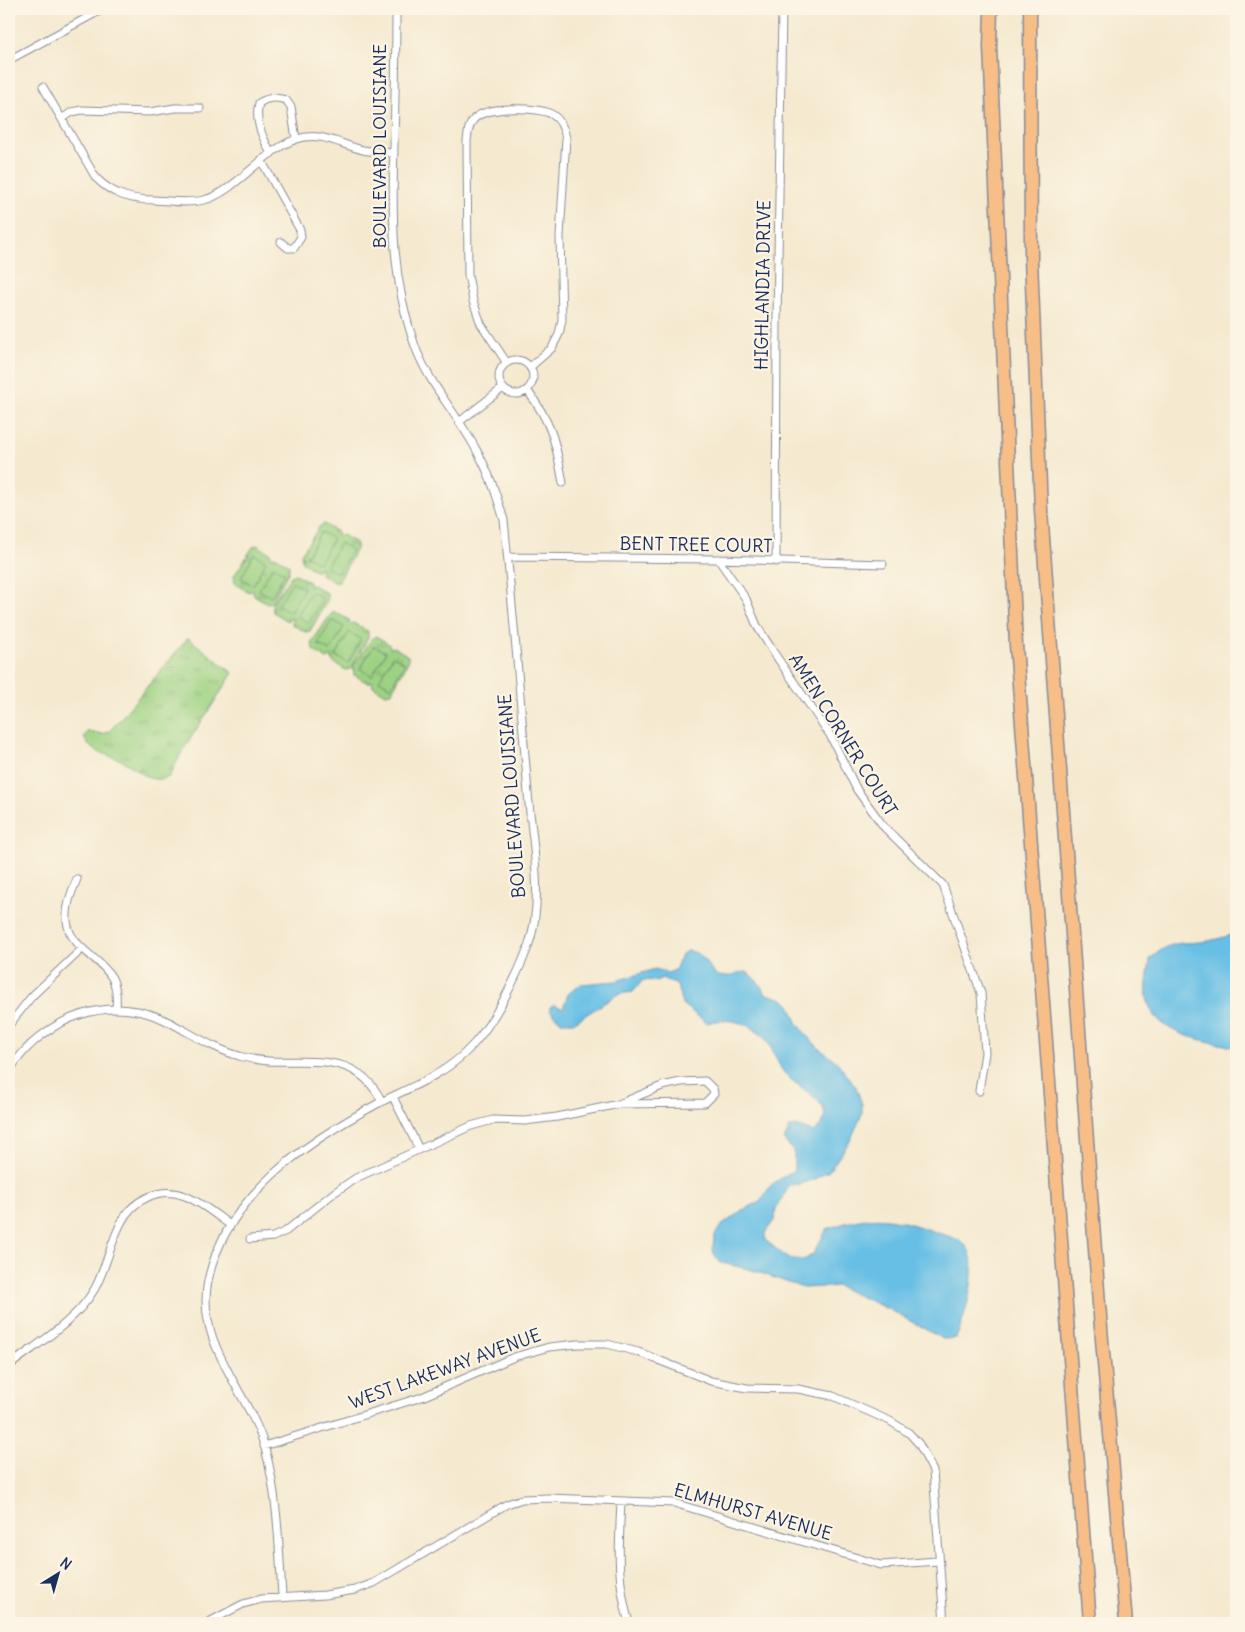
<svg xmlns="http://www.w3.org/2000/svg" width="1245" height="1632" font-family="Delius,sans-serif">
<defs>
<pattern id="grass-tufts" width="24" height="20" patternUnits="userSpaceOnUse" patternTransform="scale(1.25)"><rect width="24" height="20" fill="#9dd282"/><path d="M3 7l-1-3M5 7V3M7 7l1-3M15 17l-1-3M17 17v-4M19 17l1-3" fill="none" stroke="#7fab6e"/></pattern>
</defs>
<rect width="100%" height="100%" fill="#fcf5e5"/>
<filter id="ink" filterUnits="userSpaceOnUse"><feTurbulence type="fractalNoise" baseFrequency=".02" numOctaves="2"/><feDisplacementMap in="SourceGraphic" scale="10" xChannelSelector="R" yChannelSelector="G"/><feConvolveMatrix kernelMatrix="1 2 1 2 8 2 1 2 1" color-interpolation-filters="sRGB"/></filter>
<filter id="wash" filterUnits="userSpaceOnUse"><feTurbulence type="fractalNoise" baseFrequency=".0096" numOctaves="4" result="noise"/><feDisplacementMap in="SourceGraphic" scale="20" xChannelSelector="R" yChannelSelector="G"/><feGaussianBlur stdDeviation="1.12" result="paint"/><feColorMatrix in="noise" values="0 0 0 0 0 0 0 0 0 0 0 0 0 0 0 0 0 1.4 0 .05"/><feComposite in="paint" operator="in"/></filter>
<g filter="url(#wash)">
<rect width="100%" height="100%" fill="#f5ead0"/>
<path fill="url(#grass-tufts)" stroke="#5c8070" d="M324,524L337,532L338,536L342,535L356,543V549L339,581L334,582L321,574L320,568L316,571L302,562L301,554L320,526Z
M257,545L270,553L271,557L275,556L289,565V571L272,602L267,603L254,595L253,590L249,592L235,584L234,576L253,547Z
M295,574L309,582L310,586L313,585L327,593L328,599L310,631L305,632L292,624L291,618L287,621L273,612L272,604L291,576Z
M335,612L349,620L350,624L353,623L368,631V637L351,669L346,670L333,662L331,657L327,659L313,650L312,642L331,614Z
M376,636L389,644L390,648L394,647L408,656V662L391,693L386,694L373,686L372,681L368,683L354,675L353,667L372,638Z
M188,638L233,673L183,750L169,777C163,779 157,780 150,778C141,774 133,766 123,761C110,755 90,753 84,737L88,731L103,734L110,731Z"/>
<path fill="#9dd282" stroke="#5c8070" d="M321,532L333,539L319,563L307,556Z
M340,543L352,550L338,573L326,567Z
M254,554L266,561L253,585L241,578Z
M273,566L285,573L271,597L259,590Z
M292,582L304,588L290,612L278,605Z
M311,592L323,599L309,623L297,616Z
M332,620L344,627L330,651L318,644Z
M349,632L361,639L348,663L336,656Z
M374,646L386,652L372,676L360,669Z
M393,656L405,663L391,687L379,680Z"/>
<path fill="#68bfe5" stroke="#4277a2" d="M1236,934V1048C1206,1039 1159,1038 1148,1002C1144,989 1149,972 1150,959C1173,938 1182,945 1209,941C1218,939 1227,936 1236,934Z
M687,951C703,950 707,968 718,976C729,978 737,972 747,972L759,983L765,993L785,1000L790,1005L797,1022L807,1036L820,1049L837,1062L856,1087L862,1104V1114L850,1141L829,1171L813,1180L789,1187L776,1208L775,1219L765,1233V1240L788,1258L804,1260L813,1254L827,1229C874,1212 893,1217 938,1233C948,1236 959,1238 966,1246C981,1264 965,1318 956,1338L943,1339L890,1310L837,1286L803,1288L752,1270L722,1263L716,1258L713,1251L714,1237L720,1227L742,1210L760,1202L771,1185L794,1170V1151L784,1141L790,1127L796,1126L813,1132C846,1109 800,1089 787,1076C779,1068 775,1055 770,1046C757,1024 730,1016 707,1023L682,1004L677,985L662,978L656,981L643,980L633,992L618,994L575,1022H561L550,1011V1007L554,1005L563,1008L568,994L581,984L616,981L655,969L668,973L675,970L682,954Z"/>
</g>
<g filter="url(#ink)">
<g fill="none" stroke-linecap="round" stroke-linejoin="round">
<defs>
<path id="minor" d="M9,60L103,9
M43,87L96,178C113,195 131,200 155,200C171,201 188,204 204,200C236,192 264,149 297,139C321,131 341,145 363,150C373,152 384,152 394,153
M63,118L72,112L82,110L150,112L175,108H200
M271,154C263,137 254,122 259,103C268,97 276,97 286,100L291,107L296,139
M261,160L300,230L301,237L294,248H288L281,242
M499 377a17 17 0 1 1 34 0a17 17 0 1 1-34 0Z
M507,363L481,324L473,301L468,275L467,141C468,134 468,125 474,119C485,106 539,106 553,115C561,120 564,128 566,138L560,236L562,320L559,334L552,348L530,367
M527,390C552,423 556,443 563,483
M459,422L503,388
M508,557L718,559L883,564
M718,559L746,599L757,626L774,653L830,735L857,790L884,827L943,885L981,993L985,1053L979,1091
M776,562L777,322L782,9
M77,879C74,886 71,893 69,901C57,947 97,951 112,978C117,988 117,998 116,1009
M9,1025L32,996L82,949
M9,1071C43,1017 112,991 171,1023C195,1036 216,1050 243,1057C294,1071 353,1041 382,1102
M393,1097L419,1149
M250,1239L273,1237L286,1231L335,1192L356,1178L471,1126L493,1120L525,1121L557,1117L619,1104L662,1086L681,1082L705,1081L713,1089L714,1094L705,1103L619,1104
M9,1366C38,1343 74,1323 94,1290C106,1269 110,1244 121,1223C132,1200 160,1186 185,1196C201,1202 216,1215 230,1225
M264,1446L422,1397L514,1357L549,1347L578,1344H607L638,1352L711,1381L747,1388L798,1389L833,1396L890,1421L909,1433L919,1444L933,1471L944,1623
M621,1501C619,1548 616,1577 629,1623
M282,1596C279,1547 278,1497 265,1448C249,1392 195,1344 208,1281C225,1196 308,1141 379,1103C411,1087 444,1075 469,1049C493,1025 516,979 528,947C545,900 532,841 528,793C521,702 513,611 504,520C497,497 490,474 478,453C459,416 429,385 415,346C391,278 392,215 394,145C395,99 396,54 396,9
M207,1623L243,1604L261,1599L325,1595L355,1590L374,1583L507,1504L522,1499L549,1498L674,1503L881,1565L938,1561"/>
<path id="motorway" d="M991,9L990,47L1016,645L1090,1623
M1030,9L1031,259L1041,510L1099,1304L1126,1623"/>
</defs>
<use href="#minor" stroke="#888c97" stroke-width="9"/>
<use href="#motorway" stroke="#888c97" stroke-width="15"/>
<use href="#minor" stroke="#fff" stroke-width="7"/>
<use href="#motorway" stroke="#f7be88" stroke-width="12"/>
</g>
</g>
<g text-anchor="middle" stroke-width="4.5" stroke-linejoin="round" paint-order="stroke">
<g font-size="18" fill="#1b2f5e" stroke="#fcf5e5">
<text transform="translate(380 146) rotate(-90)" y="6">BOULEVARD LOUISIANE</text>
<text transform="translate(763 285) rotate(-89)" y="6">HIGHLANDIA DRIVE</text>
<text transform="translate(696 545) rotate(1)" y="6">BENT TREE COURT</text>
<text transform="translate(843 735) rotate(58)" y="6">AMEN CORNER COURT</text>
<text transform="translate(512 796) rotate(-94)" y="6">BOULEVARD LOUISIANE</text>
<text transform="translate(445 1369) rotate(-20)" y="6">WEST LAKEWAY AVENUE</text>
<text transform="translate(753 1512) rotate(16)" y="6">ELMHURST AVENUE</text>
</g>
</g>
<rect width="1245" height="1632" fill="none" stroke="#fcf5e5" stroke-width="30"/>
<g transform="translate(58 1574) rotate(37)" stroke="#fcf5e5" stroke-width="4" paint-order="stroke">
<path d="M0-4L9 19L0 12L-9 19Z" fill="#1b2f5e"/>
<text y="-8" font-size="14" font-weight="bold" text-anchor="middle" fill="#1b2f5e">N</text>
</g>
</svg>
